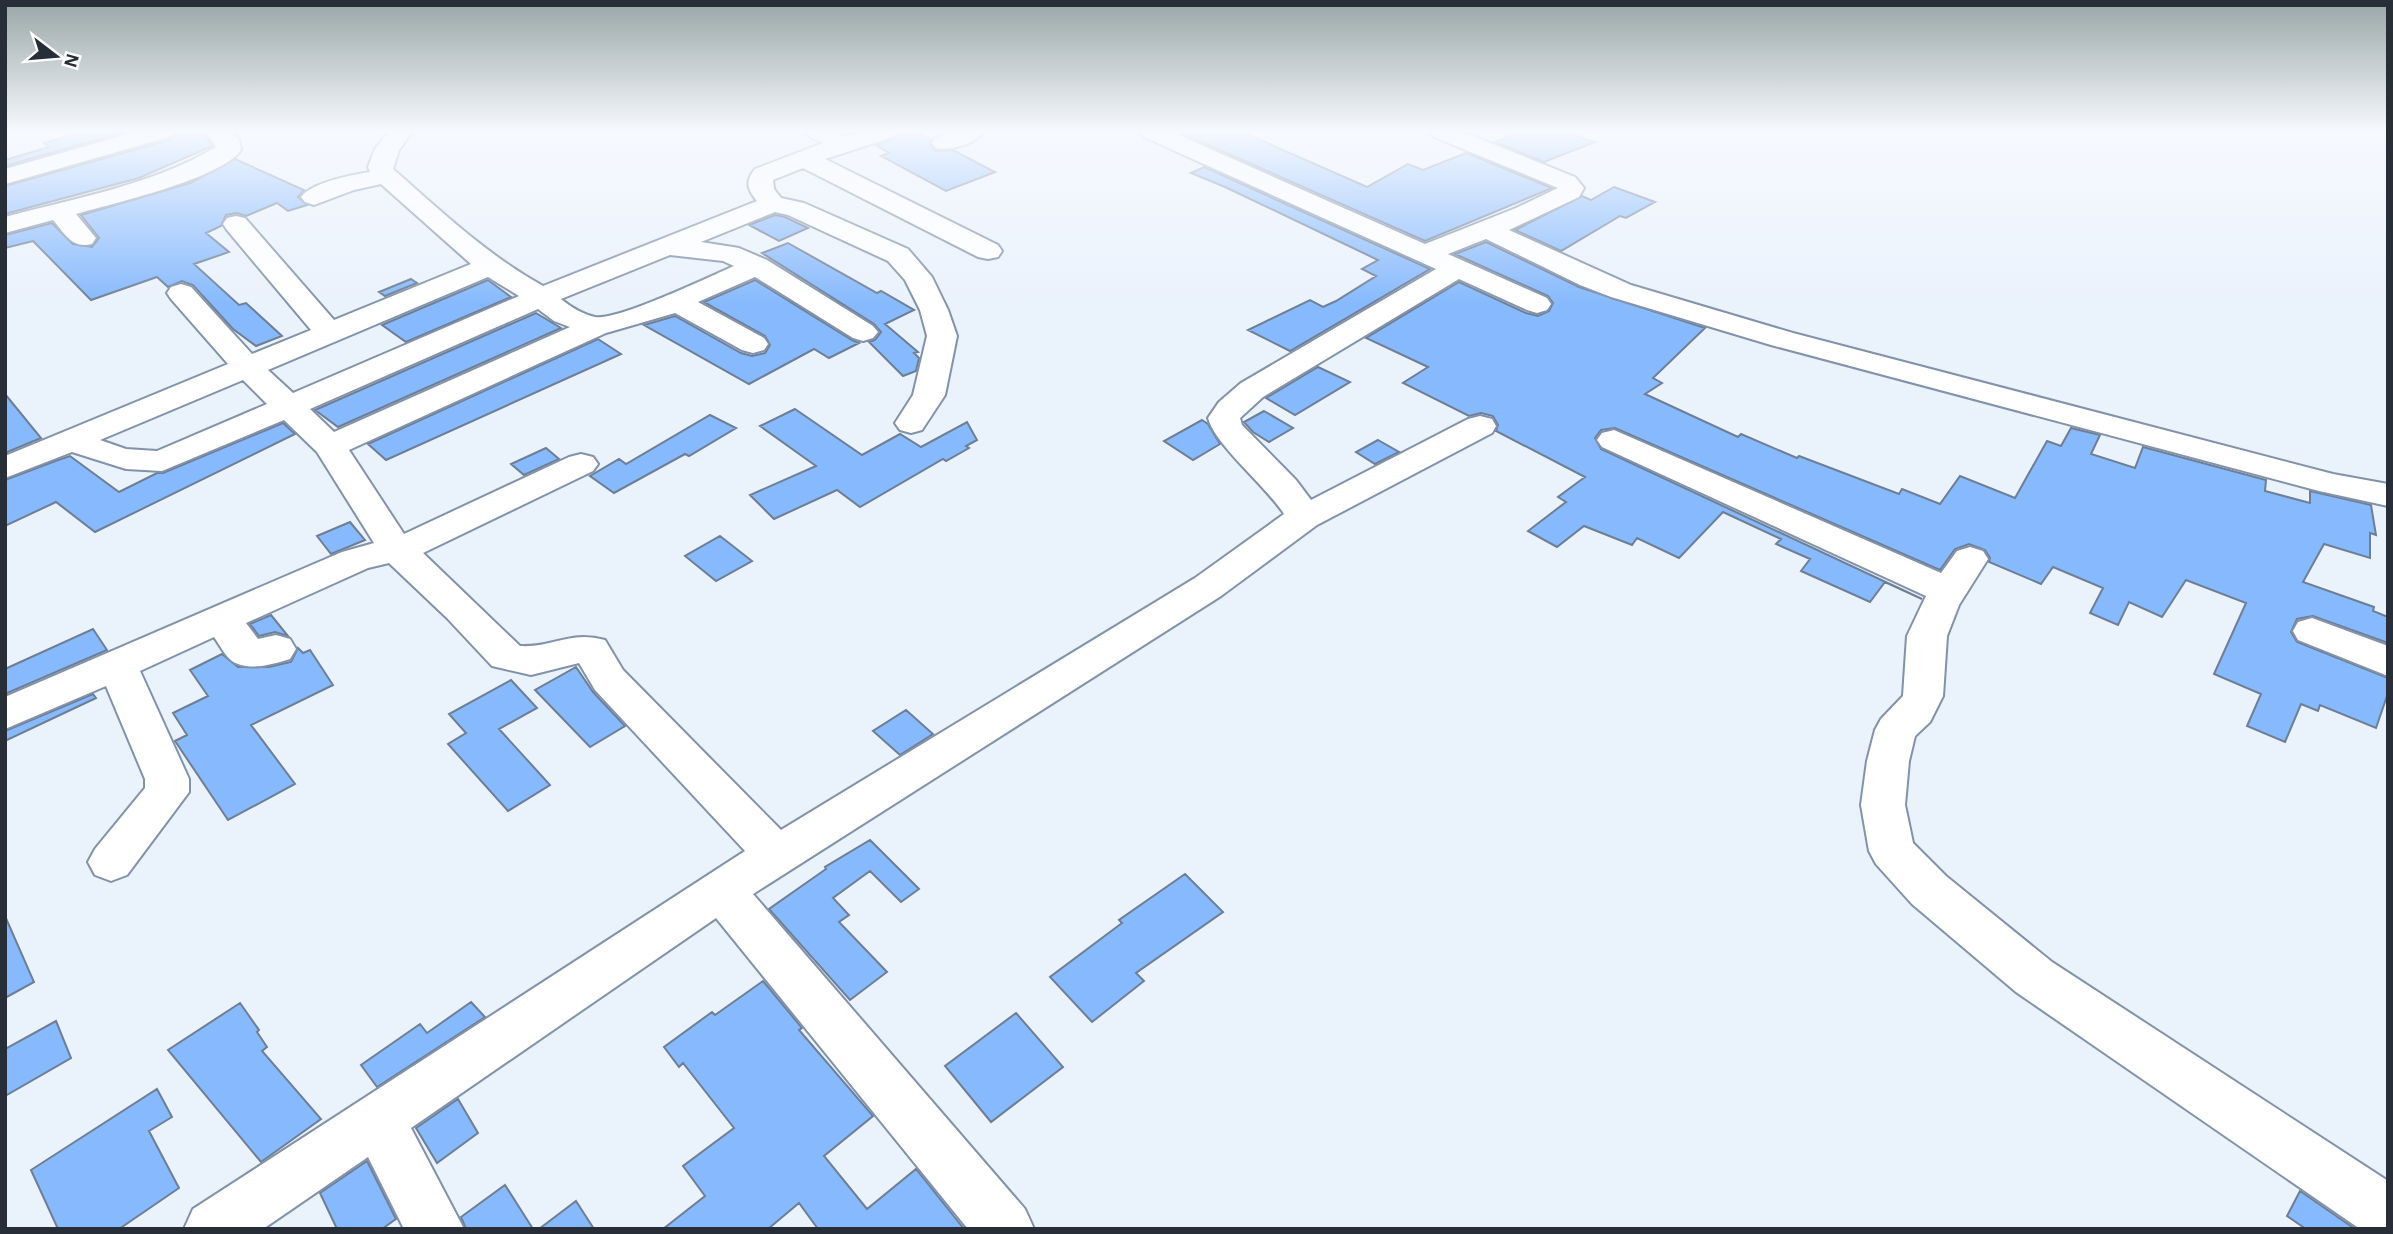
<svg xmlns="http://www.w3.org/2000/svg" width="2393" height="1234" font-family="'Alegreya Sans',sans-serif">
<rect width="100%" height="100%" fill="#eaf2fc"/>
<path fill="#86b9fd" stroke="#6e7e95" stroke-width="2" d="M81,132H125L5,166V160L49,147L44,143Z
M176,132H203L212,146L139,178L5,214V186L170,140Z
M900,132H916L931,140L930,145L936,151L953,150L995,172L946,191L881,156L889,153L876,145L894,139Z
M1179,132H1242L1367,187L1408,164L1423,170L1466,153L1552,188L1425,241Z
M1520,132H1564L1595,142L1544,162L1495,142Z
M235,159L304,190L298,197L307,205L288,211L277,203L246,216L237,213L226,215L221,226L206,233L229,252L194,264L239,305L246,303L282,336L256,346L233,329L193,285L182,281L168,287L157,277L91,300L33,241L5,248V235L52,223L73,244L92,247L99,238L81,215L190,183Z
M1204,167L1430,269L1290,351L1248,330L1310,300L1323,307L1336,301L1376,276L1362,269L1378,260L1225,187L1191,173Z
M1614,187L1655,202L1626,218L1620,216L1561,251L1515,230L1582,196L1591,200Z
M775,215L785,217L808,228L779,241L749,225Z
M1486,242L1579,287L1705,328L1653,378L1662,383L1645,394L1738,437L1741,434L1797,458L1799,456L1899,494L1902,489L1940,504L1960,476L2015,498L2047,441L2061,446L2071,428L2100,435L2091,454L2135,468L2143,447L2266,480L2265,491L2310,503V491L2371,505L2376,535L2370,533V558L2324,544L2303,582L2374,607L2373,611L2388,617V643L2313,616L2297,619L2291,632L2297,642L2388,678V693L2376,728L2320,705L2318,711L2301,704L2285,742L2247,726L2261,694L2214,674L2246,603L2186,580L2162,617L2129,602L2118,625L2090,613L2103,588L2053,567L2041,584L1989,562L1990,558L1985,550L1969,544L1955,549L1940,570L1615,428L1601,430L1595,438L1601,449L1922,599L1885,582L1870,602L1801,571L1810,559L1776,544L1781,539L1723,512L1679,558L1637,538L1632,545L1584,526L1557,547L1528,531L1566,502L1558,497L1585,477L1496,431L1498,425L1493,416L1481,413L1469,416L1403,383L1428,367L1366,338L1459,282L1526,313L1538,316L1549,311L1553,303L1548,296L1455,254Z
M788,243L877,293L881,291L914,310L885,324L918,352L914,353L919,358L916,371L903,376L869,342L875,340L881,332L874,324L762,253Z
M411,279L417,283L385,296L379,292Z
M488,280L511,297L406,342L382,325Z
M755,280L852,340L859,343L829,358L814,349L749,384L644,325L675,316L741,353L752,356L765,353L770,345L765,336L704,302Z
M536,313L561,328L338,427L315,410Z
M598,339L621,354L386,460L368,444Z
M1318,367L1350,382L1295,415L1266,398Z
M5,394L41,438L5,453Z
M795,409L862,455L900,434L921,447L967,422L977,440L966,446L969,448L946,461L943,459L860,507L837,490L774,519L750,495L816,466L760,426Z
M1264,411L1293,428L1269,442L1253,432L1244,422Z
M710,415L736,428L689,456L685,454L614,493L590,476L619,459L626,464Z
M1202,420L1208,424L1220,444L1193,460L1164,441Z
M283,423L295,434L95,532L56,502L5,526V480L58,460L70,456L119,492L157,473H163Z
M1378,440L1399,452L1375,464L1356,452Z
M546,448L559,459L524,475L511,464Z
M350,522L365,540L331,554L317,536Z
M720,536L752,561L716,581L685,556Z
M271,615L288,636L275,632L259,636L250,624Z
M93,629L107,650L5,694V669Z
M298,648L303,653L310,650L333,685L251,725L295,784L228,820L175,741L187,735L173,713L208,696L190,670L222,654L238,667H269L291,662Z
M576,667L593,692L625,726L590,747L535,690Z
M511,680L537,708L499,729L550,785L508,811L448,744L466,733L449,714Z
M93,694L96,698L5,741V731Z
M906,710L933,734L900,755L873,731Z
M870,840L919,889L901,902L870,871L833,898L849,915L839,922L887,972L850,1000L769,909L826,869L825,867Z
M1185,874L1223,912L1136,973L1144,981L1092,1022L1050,977L1122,923L1119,920Z
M5,916L34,982L5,998Z
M763,981L802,1028L799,1030L873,1116L824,1156L867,1209L916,1169L964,1229H818L799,1203L768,1229H663L705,1196L683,1166L734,1128L683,1063L679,1067L664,1047L712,1012L715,1015Z
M471,1002L485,1017L377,1087L361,1065L420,1024L427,1033Z
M240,1003L259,1030L257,1032L267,1047L262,1051L321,1119L261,1162L168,1050Z
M1016,1013L1063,1067L991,1122L945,1066Z
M56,1021L71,1058L5,1096V1049Z
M157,1089L172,1117L149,1131L179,1188L119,1229H58L31,1170Z
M458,1099L478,1133L437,1163L416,1128Z
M367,1161L396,1219L382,1229H337L320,1193Z
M505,1185L533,1229H466L461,1217Z
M2300,1191L2355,1229H2306L2287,1216Z
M576,1201L594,1229H539Z"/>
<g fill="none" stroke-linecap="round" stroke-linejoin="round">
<defs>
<path id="minor" d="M135,132H173L169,137L5,184V169Z
M206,132H232L239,140L241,150C221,179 111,204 76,214L96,238L92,244C72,249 65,234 53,220L5,233V217C75,198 153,185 216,147Z
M388,132H412L399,150L393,169C441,211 487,255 543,286L757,201C747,189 745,181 755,169L823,143L810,137L806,132H837L845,136L859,132H897L893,137L825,159L998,245L1002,251L998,257L988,259L978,257L803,168L773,180L774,189L781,198L804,203L908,249L932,277L948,310L957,336L945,395L922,430L911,433L900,430L895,423L913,395L927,336L920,310L905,280L888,261L788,215L775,212L701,242L739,248L767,260L873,326L878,332L873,338L863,341L853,338L755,277L698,302L764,338L768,344L764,350L753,353L742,350L675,313L606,333L349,450L404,534L569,457L581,454L593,457L598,464L593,471L423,553L520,646C553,648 569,630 605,640L623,670L781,830L1195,578L1284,514C1266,486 1215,445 1208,418L1219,402L1241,383L1436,269L1144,137L1140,132H1172L1425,244L1516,208L1558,188L1434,137L1430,132H1463L1575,177L1584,188L1579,197L1509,230L1631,285L1793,333L2333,474L2388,484V506L2319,491L1771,345L1611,297L1580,285L1486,239L1448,254L1547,298L1551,304L1547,310L1537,313L1527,310L1459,279L1263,397L1240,418L1242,425L1296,480L1311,500L1468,419L1480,416L1492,419L1496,426L1492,433L1317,525L1221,596L753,894L1025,1209L1034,1229H968L716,918L411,1128L464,1229H404L368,1157L263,1229H184L193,1209L745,851L595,690L579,663L531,675L492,666L447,618L389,563L368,568L246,623L258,639L276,635L290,639L296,649L290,659C273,664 249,672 232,661C225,656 219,644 214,637L140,671L189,779V792L127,875L111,881L95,875L88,862L95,849L145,788V779L106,686L5,729V697L342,552L374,543L317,452L284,420L162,471L126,469L72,452L5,478V456L228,364L171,299L167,293L171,287L181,284L191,287L252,354L311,330L227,230L223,224L227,218L236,216L245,218L334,320L471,264L381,184L354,190L314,205L305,202L301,197C312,182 352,175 370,172L368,167L375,149ZM670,255L723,261L734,266C709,277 617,321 595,317C582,314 571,307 561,299ZM488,277L519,296L293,393L268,370ZM538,309L554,321L570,327L334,432L310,409ZM243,380L267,404L157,451L126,449L100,440Z
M951,132H984C976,144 949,151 936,148L932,143L936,138Z
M1614,430L1941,573L1957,551L1970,547L1983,551L1988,559L1959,605L1947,636L1943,696L1930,722L1915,736L1909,761L1905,805L1913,843L1946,876L2052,962L2388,1181V1229H2360L2016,992L1912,904L1876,864L1869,851L1861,805L1867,761L1875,730L1881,719L1903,696L1907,636L1926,596L1602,447L1597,440L1602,433Z
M2312,618L2388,646V676L2298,640L2293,631L2298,622Z"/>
</defs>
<use href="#minor" stroke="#8192aa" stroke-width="4"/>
<use href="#minor" fill="#fff" fill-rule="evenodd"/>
</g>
<linearGradient id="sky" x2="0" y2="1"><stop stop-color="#99a6a6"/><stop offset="0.43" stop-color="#f6f9fe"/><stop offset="1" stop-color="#f6f9fe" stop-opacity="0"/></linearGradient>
<rect width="2393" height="305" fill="url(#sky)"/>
<rect width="2393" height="1234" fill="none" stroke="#272e38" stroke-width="14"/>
<g transform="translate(56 56) rotate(106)" stroke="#fefefe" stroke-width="5" paint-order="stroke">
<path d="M0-5L12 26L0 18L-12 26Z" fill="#272e38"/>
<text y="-10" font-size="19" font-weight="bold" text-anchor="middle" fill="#272e38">N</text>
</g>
</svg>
